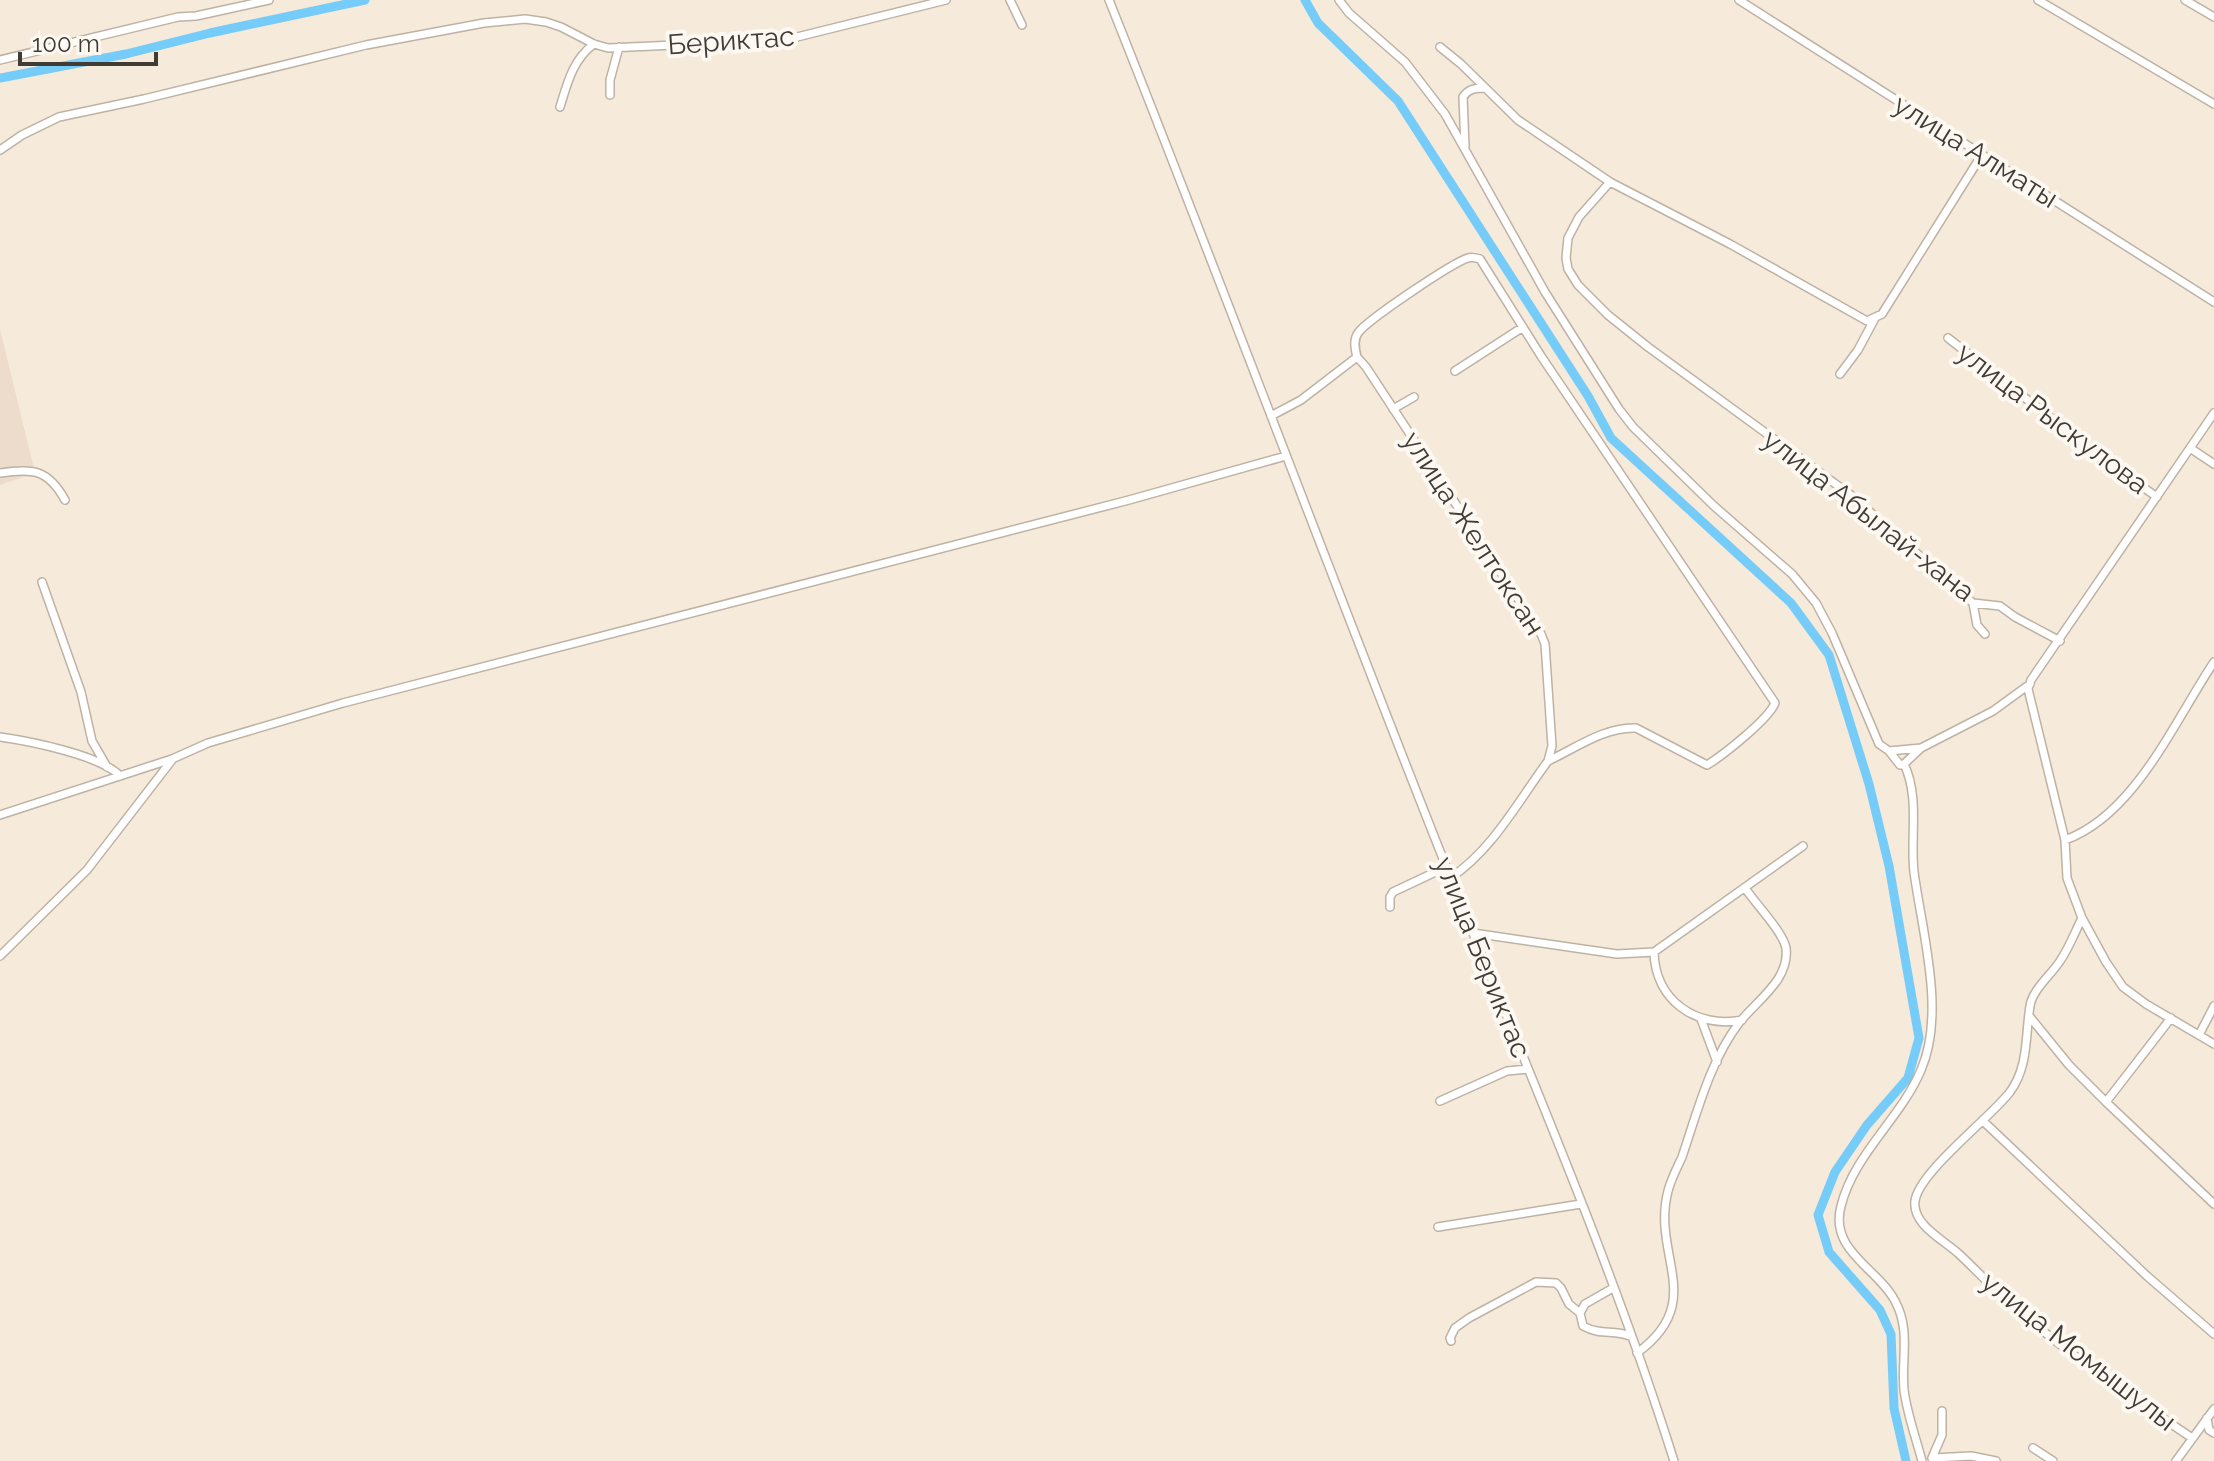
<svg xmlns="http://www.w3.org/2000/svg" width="2214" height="1461" font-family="Raleway,sans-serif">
<rect width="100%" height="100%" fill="#f6eadb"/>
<path fill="#eddccb" d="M0,329L35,473L0,485Z"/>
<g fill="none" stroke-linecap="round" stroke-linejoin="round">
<path stroke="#76ccf8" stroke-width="9" d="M1305,0L1318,23L1398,101L1588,396L1611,438L1791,603L1829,655L1869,784L1889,866L1919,1038L1908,1078L1867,1125L1835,1172L1818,1215L1829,1252L1880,1310L1891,1334L1894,1408L1906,1461
M0,78L126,54L210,33L365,0"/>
<defs>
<path id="minor" d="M1010,0L1022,25
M1109,0C1220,278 1324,558 1434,836C1516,1044 1607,1248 1674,1461
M1339,0L1349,13L1405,62L1445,114L1545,292L1619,409L1633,427L1714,506L1792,574L1816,603L1832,633L1879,744L1889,751L1921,748
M1739,0L2214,302
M2038,0L2214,104
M2185,0L2214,17
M1440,47L1461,64L1518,120L1610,182L1730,244L1867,321L1882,314L1981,156
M0,60L178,17L196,16L269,0
M610,95V80L619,47
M560,107C567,84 573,59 594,44
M1465,146L1463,97C1468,89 1475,88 1485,88
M0,150L22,135L59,117L144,99L366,45L484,23L525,19L546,22L561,27L594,44L608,48L785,40L946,0
M1610,182L1579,217L1568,238L1566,258L1568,269L1578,285L1608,315L1648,347L1852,496L1973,603L2000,606L2015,617L2060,641
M1948,338L2114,467L2157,497
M1357,357C1355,349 1353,340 1358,333C1367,320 1452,263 1468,258C1471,257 1476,258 1480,259L1541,356L1775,703C1769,719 1722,756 1707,765L1636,728C1604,727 1576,748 1548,761
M1357,357L1366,367L1541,634L1545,644L1552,746L1548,761C1519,800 1492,851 1450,878
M1455,371L1523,327
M1840,374L1858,350L1874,320
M1393,409L1414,397
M2214,413L2031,680L2028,689L2065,840L2067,878L2082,918L2106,962L2123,987L2146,1004L2214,1044
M1271,416L1301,400L1357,357
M2190,448L2214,464
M0,473C32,468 48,469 65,500
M42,582L81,692L92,741L107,767
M1973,603L1977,625L1985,634
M0,737C28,741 101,755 120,776
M1889,751L1900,765L1904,764C1920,797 1910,837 1914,872C1922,932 1946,1013 1921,1070C1901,1118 1854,1154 1841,1206C1829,1251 1878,1268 1895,1301C1911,1330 1901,1359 1904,1390C1907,1414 1916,1438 1922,1461
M1904,764L1921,748L1993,711L2030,684
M0,815L172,759L208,743L343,703L1129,500L1286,456
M2065,840C2135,815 2175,720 2214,662
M1390,907V897L1393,892L1446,867
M2082,918C2075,932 2069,948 2060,961C2052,974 2032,990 2030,1006C2025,1036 2029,1066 2010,1092C1989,1119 1919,1172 1915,1201C1912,1225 1944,1240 1959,1254C1977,1271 1994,1289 2012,1305C2068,1354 2130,1396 2192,1438
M1473,933L1617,954L1654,952L1803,846
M1654,952C1655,1000 1696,1029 1742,1020
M0,956L87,870L172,760
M2030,1017L2069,1065L2106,1102L2214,1204
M1701,1019L1717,1062
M2199,1035L2214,1006
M1440,1101L1507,1071L1528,1069
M2106,1102L2171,1018
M1984,1122L2147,1276L2214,1334
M1438,1227L1581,1204
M1613,1288L1585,1304L1580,1313L1583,1326C1601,1336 1613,1329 1630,1336
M1451,1341L1450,1338L1455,1328L1469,1318L1536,1282L1556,1283L1561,1288L1569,1304L1580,1313
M1637,1353C1708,1301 1651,1256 1668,1191C1671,1179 1677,1168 1682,1157C1697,1113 1710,1061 1739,1023C1756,1001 1790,980 1786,948C1783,932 1755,903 1745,888
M2207,1418L2209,1430L2214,1433
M2033,1448L2053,1461
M1932,1458L1942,1435V1411
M1933,1458L1971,1456L1996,1461
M2176,1461L2214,1409"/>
</defs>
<use href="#minor" stroke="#beb2a4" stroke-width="10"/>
<use href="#minor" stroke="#fff" stroke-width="7"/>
</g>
<g text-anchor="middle" stroke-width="8" stroke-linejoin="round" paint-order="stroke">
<g font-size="28" fill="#403b35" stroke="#fdf8f2">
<text transform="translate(731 40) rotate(-4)" y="10">Бериктас</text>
<text transform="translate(1976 151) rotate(32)" y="10">улица Алматы</text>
<text transform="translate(2053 418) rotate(37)" y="10">улица Рыскулова</text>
<text transform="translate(1869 515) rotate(38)" y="10">улица Абылай-хана</text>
<text transform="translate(1474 533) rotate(57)" y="10">улица Желтоксан</text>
<text transform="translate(1483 957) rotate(68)" y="10">улица Бериктас</text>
<text transform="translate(2079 1351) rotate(38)" y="10">улица Момышулы</text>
</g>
</g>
<path d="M20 52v12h136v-12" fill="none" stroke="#403b35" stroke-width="4"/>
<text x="32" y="52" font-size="24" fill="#403b35" stroke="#fdf8f2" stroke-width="6" paint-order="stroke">100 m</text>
</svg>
